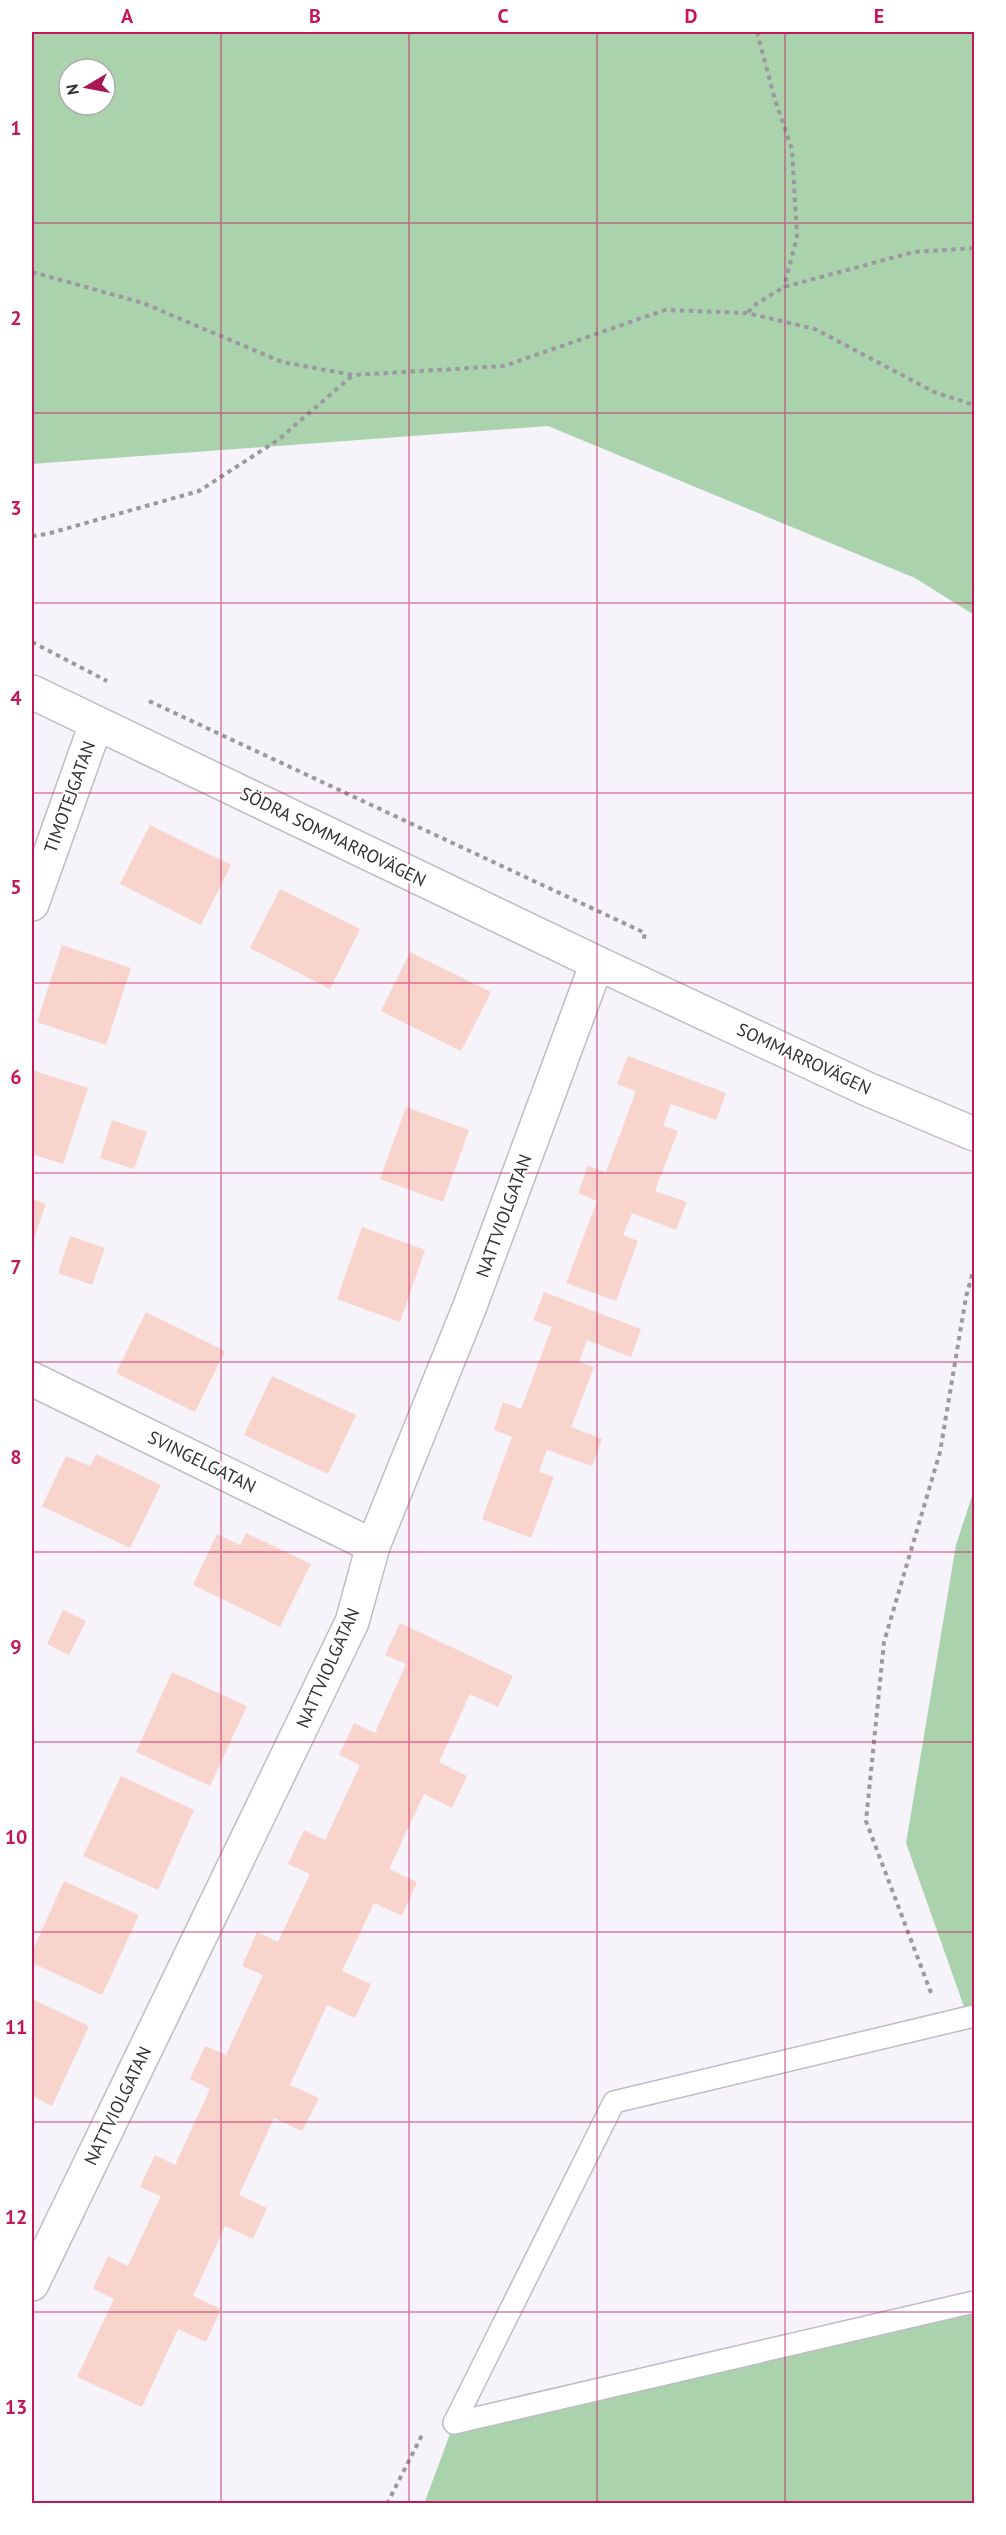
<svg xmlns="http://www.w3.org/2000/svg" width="1006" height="2535" font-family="'PT Sans',sans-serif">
<rect width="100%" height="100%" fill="#f6f3fb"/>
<path fill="#aad3ad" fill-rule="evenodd" d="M32,32H974V615L915,578L548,426L32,464ZM69,69H105V105H69Z
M974,1490V2016L968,2018L906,1843L956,1545Z
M974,2302V2503L424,2504L454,2423Z"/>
<path fill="#f8d4cc" d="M150,825L231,865L201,925L120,884Z
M280,889L360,929L330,989L250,948Z
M62,945L131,968L106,1045L37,1022Z
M410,952L491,992L461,1051L381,1011Z
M628,1056L726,1093L716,1120L671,1104L663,1126L678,1131L655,1191L687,1202L676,1230L632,1213L623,1235L638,1241L616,1301L566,1283L597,1201L578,1193L588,1166L606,1172L636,1091L617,1084Z
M32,1070L88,1088L63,1164L32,1154Z
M406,1107L469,1130L443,1202L380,1179Z
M112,1120L147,1132L134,1169L100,1158Z
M32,1199L46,1204L32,1244Z
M362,1227L425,1250L400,1322L337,1299Z
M70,1236L105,1248L92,1285L58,1273Z
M544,1292L641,1329L631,1357L587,1340L579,1362L594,1367L571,1427L602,1439L592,1466L547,1450L539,1472L554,1477L531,1538L482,1519L512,1437L494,1430L503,1402L521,1409L552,1327L533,1320Z
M146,1312L225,1351L195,1412L116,1373Z
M272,1376L356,1415L328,1474L244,1435Z
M96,1454L161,1485L130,1548L42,1506L66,1456L90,1466Z
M246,1533L311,1564L280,1627L193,1585L217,1534L240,1545Z
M63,1610L86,1621L69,1655L47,1644Z
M400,1623L513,1676L498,1707L470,1694L439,1762L467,1776L452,1808L424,1794L389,1869L417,1882L402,1916L374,1903L342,1971L371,1984L355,2018L327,2005L290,2085L319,2098L302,2131L274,2118L239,2195L267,2208L253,2239L225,2226L193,2296L221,2309L206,2342L178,2329L142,2407L77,2377L114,2299L93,2289L108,2256L128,2266L161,2196L140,2187L155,2155L175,2165L210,2089L190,2079L205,2046L226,2055L263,1975L242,1966L257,1932L278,1942L310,1874L288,1864L304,1830L325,1840L360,1765L339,1755L354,1723L375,1733L406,1664L385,1655Z
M172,1672L247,1706L210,1786L136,1752Z
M121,1776L194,1810L158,1890L83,1856Z
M64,1881L139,1915L102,1995L32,1963V1952Z
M32,1999L89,2026L52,2106L32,2096Z"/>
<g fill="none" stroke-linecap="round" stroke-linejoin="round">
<defs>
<path id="service" d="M454,2423L614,2102L974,2016
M454,2423L974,2302"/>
<path id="minor" d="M32,692L597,963L867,1089L974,1134
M32,904L96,724
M32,1379L373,1546
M32,2284L352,1622L373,1546L470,1306L597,963"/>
</defs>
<use href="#service" stroke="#bebcc4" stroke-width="24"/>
<use href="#minor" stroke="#bebcc4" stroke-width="36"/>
<path stroke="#9b999e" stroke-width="4" stroke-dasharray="4.5 4.5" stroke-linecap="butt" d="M757,32L775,100L792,149L797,237L784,287
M32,272L143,303L282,362L353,375L504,366L665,310L747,313L815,329L934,392L974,405
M748,312L756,304L784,287L914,252L974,248
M32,536L47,534L199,491L278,440L353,375
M32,642L107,681
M149,701L645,933L643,942
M931,1993L866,1821L884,1642L940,1452L966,1297L974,1268
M387,2504L422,2435"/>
<use href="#service" stroke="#fff" stroke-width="21"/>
<use href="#minor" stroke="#fff" stroke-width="33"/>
</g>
<path fill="none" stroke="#c2185b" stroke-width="1.5" stroke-opacity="0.55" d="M221,32V2504M409,32V2504M597,32V2504M785,32V2504M32,223H974M32,413H974M32,603H974M32,793H974M32,983H974M32,1173H974M32,1362H974M32,1552H974M32,1742H974M32,1932H974M32,2122H974M32,2312H974"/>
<g text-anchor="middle" stroke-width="4.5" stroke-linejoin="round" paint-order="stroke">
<g font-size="18" fill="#323134" stroke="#fff">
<text transform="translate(70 797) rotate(-70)" y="6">TIMOTEJGATAN</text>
<text transform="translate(333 837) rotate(26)" y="6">SÖDRA SOMMARROVÄGEN</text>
<text transform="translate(804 1059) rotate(25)" y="6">SOMMARROVÄGEN</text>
<text transform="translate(504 1216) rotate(-70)" y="6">NATTVIOLGATAN</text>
<text transform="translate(202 1462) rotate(26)" y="6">SVINGELGATAN</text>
<text transform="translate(328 1668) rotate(-66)" y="6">NATTVIOLGATAN</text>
<text transform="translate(118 2106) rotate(-64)" y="6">NATTVIOLGATAN</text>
</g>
</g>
<rect width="1006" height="2535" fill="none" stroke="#ffffff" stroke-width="66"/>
<g transform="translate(87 87) rotate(260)"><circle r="28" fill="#ffffff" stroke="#adadae" stroke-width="1.5"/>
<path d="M0-4.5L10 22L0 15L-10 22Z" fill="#a71756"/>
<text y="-9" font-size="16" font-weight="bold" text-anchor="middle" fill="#323134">N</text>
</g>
<rect x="33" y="33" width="940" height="2469" fill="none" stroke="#c2185b" stroke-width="2"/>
<g font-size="20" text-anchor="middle" font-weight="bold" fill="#c2185b">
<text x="127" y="23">A</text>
<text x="315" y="23">B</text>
<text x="503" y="23">C</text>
<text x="691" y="23">D</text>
<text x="879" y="23">E</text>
<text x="16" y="135">1</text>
<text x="16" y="325">2</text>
<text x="16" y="515">3</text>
<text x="16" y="705">4</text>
<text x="16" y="894">5</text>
<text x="16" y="1084">6</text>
<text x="16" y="1274">7</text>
<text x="16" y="1464">8</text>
<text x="16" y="1654">9</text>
<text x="16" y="1844">10</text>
<text x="16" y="2034">11</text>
<text x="16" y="2224">12</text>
<text x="16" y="2414">13</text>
</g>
</svg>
